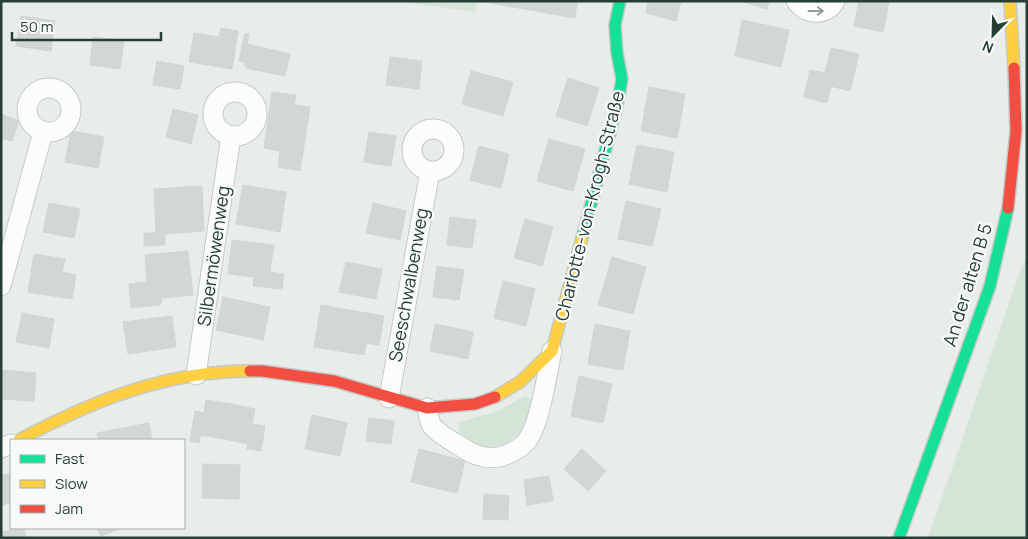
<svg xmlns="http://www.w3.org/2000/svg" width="1028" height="539" font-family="Manrope,sans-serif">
<rect width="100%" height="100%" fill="#e8edea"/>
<path fill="#d4e4d7" d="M398,1H477L475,12Z
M1027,255V538H928L1019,274Z
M525,396L532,399V408L520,432L506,444L488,448L479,446L459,432V422L498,411Z"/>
<path fill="#d2d6d4" stroke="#d1d6d3" d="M479,1H577L575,18Z
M648,1H681L676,21L646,13Z
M739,1H769L767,9Z
M859,1H889L883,32L854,26Z
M21,16L55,21L51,51L16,46Z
M742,20L789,30L781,67L735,56Z
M221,28L238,31L232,69L189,62L194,33L219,37Z
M245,33L249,34L247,44L290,54L285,76L246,68L244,62L239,61Z
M93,37L124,41L120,69L90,65Z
M831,48L859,54L850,91L822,84Z
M390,57L422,61L419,89L386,85Z
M157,61L184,66L180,89L153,85Z
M810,70L825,73L822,84L831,86L827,103L804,97Z
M471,71L513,82L503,116L462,104Z
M568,78L599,88L587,126L556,116Z
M649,87L685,94L681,116L645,109Z
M272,92L296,95L294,105L310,107L300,171L278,167L280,151L264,148Z
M173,109L198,115L191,144L166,137Z
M645,109L681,116L677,138L641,131Z
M1,114L19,121L12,141L1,138Z
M71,131L104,137L98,168L65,162Z
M369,132L396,136L391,166L364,162Z
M549,139L585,149L573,191L537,181Z
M637,145L674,152L667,192L629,184Z
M479,146L509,154L501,188L470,180Z
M243,185L286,192L280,232L236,224Z
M202,186L204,231L165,234V245L144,246V233H156L154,189Z
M626,201L661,209L652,246L618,239Z
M49,203L80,209L74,238L43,232Z
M373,203L406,211L400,240L366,233Z
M450,217L476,220L472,248L447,245Z
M525,219L553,227L542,266L514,258Z
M232,240L274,245L270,272L284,274L282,289L253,286L254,277L228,274Z
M188,251L193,295L162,298L160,305L131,308L129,284L147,282L145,255Z
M34,254L65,259L62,272L76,275L72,299L28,292Z
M612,257L646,267L633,314L598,305Z
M346,262L382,269L376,299L339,292Z
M437,266L464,270L459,300L433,297Z
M503,281L535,289L526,326L494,318Z
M223,297L270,307L263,340L216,330Z
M321,305L384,316L379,345L366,343L364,355L314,347Z
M22,313L54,319L49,348L16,342Z
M172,316L176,347L128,354L123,322Z
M435,324L473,332L468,359L430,351Z
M595,324L630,331L623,370L588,364Z
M1,370L36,373L34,401L1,399Z
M579,376L612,384L603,423L571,416Z
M206,400L231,404L224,439L200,435Z
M231,404L255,409L248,444L224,439Z
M195,411L204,413L199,443L190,441Z
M312,415L347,423L340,456L305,449Z
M369,418L394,421L391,444L366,441Z
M149,423L152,440H126L123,428Z
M252,424L265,426L261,451L247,449Z
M123,428L126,440H99L97,433Z
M419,449L465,461L457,493L411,482Z
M582,449L606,471L588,491L564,469Z
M203,464L240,465L239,499L202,498Z
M11,474V503L1,505V475Z
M549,476L553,501L527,505L524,480Z
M484,494L509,496L508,520L483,519Z
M24,528L26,538H1V532Z
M97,528H122L101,536Z"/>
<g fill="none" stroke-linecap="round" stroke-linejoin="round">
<defs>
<path id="street" d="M796,1C806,15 826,17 835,1
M27 110a22 22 0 1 1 44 0a22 22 0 1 1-44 0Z
M213 114a22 22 0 1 1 44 0a22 22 0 1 1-44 0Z
M412 150a21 21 0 1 1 42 0a21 21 0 1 1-42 0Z
M1,286L43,132
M196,375L231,136
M389,398L430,171
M427,408C428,413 429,421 432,426C440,435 453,442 463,448C475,456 489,460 503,456C511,453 520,449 526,442C540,426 547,373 552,351
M1,448L11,444"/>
<path id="fast" d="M582,238L617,106L622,79L617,53L615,25L620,1
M899,538L990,286L1008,208"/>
<path id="slow" d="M1010,1L1014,68
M495,397L520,382L552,351L582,238
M19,440C92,401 166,371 250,371"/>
<path id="jam" d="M1008,208L1016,131L1014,68
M250,371H262L334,381L427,408L475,404L495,397"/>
</defs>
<use href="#street" stroke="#c5cac7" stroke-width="21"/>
<use href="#fast" stroke="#c4cac7" stroke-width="14"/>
<use href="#slow" stroke="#c4cac7" stroke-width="14"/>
<use href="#jam" stroke="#c4cac7" stroke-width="14"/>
<use href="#street" stroke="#fcfcfc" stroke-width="19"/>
<use href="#fast" stroke="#16e098" stroke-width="11"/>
<use href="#slow" stroke="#ffcf43" stroke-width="11"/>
<use href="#jam" stroke="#f24e42" stroke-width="11"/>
</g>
<defs><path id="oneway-shaft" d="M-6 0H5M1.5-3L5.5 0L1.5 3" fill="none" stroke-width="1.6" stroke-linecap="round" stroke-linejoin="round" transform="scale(1.25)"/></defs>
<use stroke="#929d9a" href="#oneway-shaft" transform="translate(816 11)"/>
<g text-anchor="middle" stroke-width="4.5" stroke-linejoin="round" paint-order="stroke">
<g font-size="18" fill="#273e37" stroke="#f7faf8">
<text transform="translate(590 206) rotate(-76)" y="6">Charlotte-von-Krogh-Straße</text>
<text transform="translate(214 256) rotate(-82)" y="6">Silbermöwenweg</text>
<text transform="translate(409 285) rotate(-80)" y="6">Seeschwalbenweg</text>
<text transform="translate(968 285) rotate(-73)" y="6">An der alten B 5</text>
</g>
</g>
<rect width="1028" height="539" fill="none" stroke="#273e37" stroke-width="5"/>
<rect x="10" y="439" width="175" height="90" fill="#f7faf8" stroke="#a4afab"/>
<rect x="20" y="455" width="25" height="8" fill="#16e098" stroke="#a4afab"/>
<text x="55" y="464" font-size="15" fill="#273e37">Fast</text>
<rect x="20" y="480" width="25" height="8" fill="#ffcf43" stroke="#a4afab"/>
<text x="55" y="489" font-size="15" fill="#273e37">Slow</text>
<rect x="20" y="505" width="25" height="8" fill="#f24e42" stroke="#a4afab"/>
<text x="55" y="514" font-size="15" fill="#273e37">Jam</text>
<g transform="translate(993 35) rotate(203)" stroke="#f7faf8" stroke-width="4" paint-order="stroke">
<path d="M0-4L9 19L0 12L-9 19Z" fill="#273e37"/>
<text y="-8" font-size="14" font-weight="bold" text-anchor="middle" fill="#273e37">N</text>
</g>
<path d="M12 32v8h149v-8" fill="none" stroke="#273e37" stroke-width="2.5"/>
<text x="20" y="32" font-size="15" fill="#273e37" stroke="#f7faf8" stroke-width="4" paint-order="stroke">50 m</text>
</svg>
